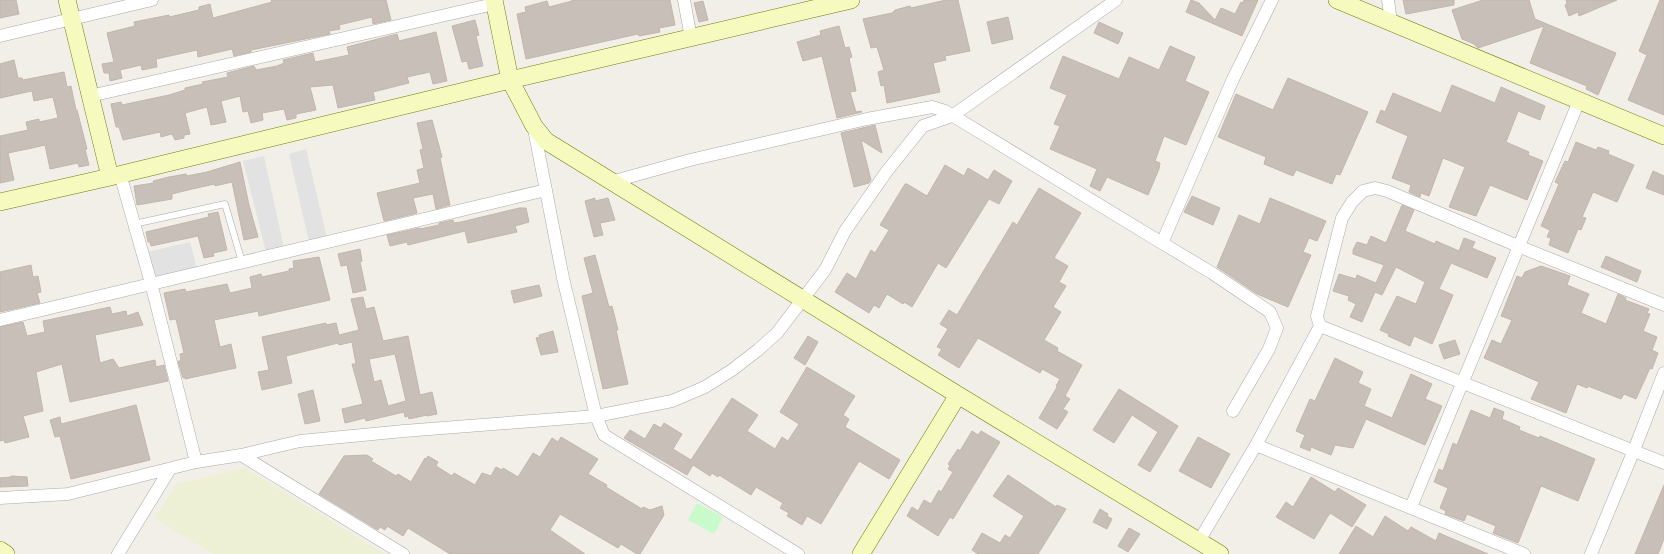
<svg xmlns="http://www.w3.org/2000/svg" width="1664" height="554" font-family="Manrope,sans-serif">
<rect width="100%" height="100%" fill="#f2efe9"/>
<path fill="#eef0d5" d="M245,468L385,554H212L155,518L176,484Z"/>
<path fill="#c8facc" d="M697,503L723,517L714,534L688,520Z"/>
<path fill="#e2e2e2" d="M306,149L327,238L309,242L289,154Z
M264,156L284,248L266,252L243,161Z
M190,242L197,269L157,279L151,275L147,252Z"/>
<path fill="#c7bfb8" stroke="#c4b6ab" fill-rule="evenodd" d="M0,0H16L19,14L0,18Z
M271,0H386L391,20L373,24L372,17L339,25L340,29L329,31L330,34L251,50V52L234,56L232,49L198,57L197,50L156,59L157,67L142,70L141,65L120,70L122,78L110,81L109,73H104L102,64L114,62L107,33L135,26L134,22L169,15V17L199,10V7L210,4L213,18L272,2Z
M572,0H670L675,25L659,28L660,32L639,36L638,34L526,59L517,14L526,12L525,7L547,1L549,7L572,1Z
M946,0H958L970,51L945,56L946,60L933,63L940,92L887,103L884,85L881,86L878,72L884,70L877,47L871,48L863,19L892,13L895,10L910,6L911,8Z
M1191,0L1199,3L1215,20L1221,8L1235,14L1241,2L1243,3L1244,0H1258L1242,36L1186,12Z
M1403,0H1454V5L1406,14Z
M1483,0H1529L1535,19L1616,53L1598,95L1586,89L1587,86L1530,63L1544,26L1478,48L1474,44L1462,39L1452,10Z
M1566,0H1617L1579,16L1578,12L1569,16L1565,5L1567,4Z
M1660,0H1664V115L1628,100L1647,55L1639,51Z
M703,1L708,20L699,22L694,3Z
M1008,17L1013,39L992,44L987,22Z
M475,20L479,35L476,36L483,66L469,69L467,61L462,62L452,26Z
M1099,22L1123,33L1118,44L1094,33Z
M839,26L845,48L849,47L852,57L849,58L856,91L850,92L856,112L861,111L862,112L837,118L822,56L803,61L797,42L821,35L820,31Z
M436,32L447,81L433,84L430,72L407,77L409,83L373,92L375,100L338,108L333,85L310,87L316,110L296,114V118L287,120L284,109L262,113L263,120L251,123L248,111L243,112L240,96L221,101L226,122L211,125L207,107L185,113L190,134L184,135V138L175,140L172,134L161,137L160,132L123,140L119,127H116L111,104L121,102L122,105L169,95L185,90V88L203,84L202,82L228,77L227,73L254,66L256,70L277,66L284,63L283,60L313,53L315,62L349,55L347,47L397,34L399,41Z
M1170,46L1195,57L1185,81L1209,92L1186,145L1164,136L1155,161L1160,163L1159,169L1148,195L1107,177L1100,191L1090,186L1097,169L1050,149L1060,126L1054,124L1067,95L1050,88L1063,56L1119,79L1129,57L1159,70Z
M14,60L18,78H22L23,80L64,72L67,87L71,86L76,110H77L87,149H85L89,165L79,167L78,163L50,169L45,145L32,148L8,153L14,180L0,183V136L28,130L26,122L39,119V122L58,118L53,97L34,101L32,91L0,98V64Z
M1288,78L1368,112L1340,175L1336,174L1332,184L1296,170L1293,176L1264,164L1266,157L1218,137L1236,94L1273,110Z
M1452,85L1495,103L1501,87L1545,106L1540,120L1518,111L1506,142L1529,152L1528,155L1543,161L1527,200L1490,185L1476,216L1449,207L1465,167L1443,158L1429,196L1421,193L1420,197L1409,192L1411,185L1392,178L1408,136L1376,122L1381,110L1385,112L1393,93L1441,113Z
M432,120L442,157L440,158L450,205L436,209L433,194L413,198L417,213L384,221L377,193L420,183L417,170L424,168L420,150L423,149L417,123Z
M875,125L882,153L861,140L871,180L869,183L854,187L841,133Z
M1576,142L1596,150L1598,147L1609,151L1608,154L1634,165L1617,202L1593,192L1582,217L1586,218L1581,230L1578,229L1568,253L1549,245L1551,238L1547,237L1550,230L1541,226L1559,184L1555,182L1565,161L1568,162Z
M240,162L249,205L258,237L244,240L232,182L215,186V184L192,189L172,194V199L137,205L134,186L154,183L153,181L169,177L186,174L187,176L207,172Z
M945,165L964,176L968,168L988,180L994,170L1012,181L999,204L989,199L946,268L938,263L912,307L904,302L903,304L887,294L879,308L874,305L869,313L835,292L847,273L856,279L871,250L875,253L889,230L880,225L905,184H907L927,196Z
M1653,171L1664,176V195L1646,188Z
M1039,188L1081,213L1054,258L1068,266L1059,282L1066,286L1053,307L1061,312L1044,340L1058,348L1057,351L1082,365L1065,396L1070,399L1063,409L1068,412L1057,429L1039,418L1057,387L1056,386L1060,379L1042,369L1040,373L978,338L959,368L938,355L942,349L937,347L948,329L940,324L949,310L957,315L1013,222L1017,225Z
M1192,196L1220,208L1213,225L1184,212Z
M595,198V201L608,198L615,220L600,223L603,235L594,237L585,201Z
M1270,198L1326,221L1317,241L1309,238L1303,252L1311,255L1288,307L1257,294L1217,267L1239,215L1260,224Z
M1402,205L1414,210L1405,231L1435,244L1436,241L1459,251L1464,238L1475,242L1472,248L1496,258L1487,278L1451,263L1439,289L1453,295L1432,344L1414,336L1410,346L1388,336L1389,334L1380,330L1397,296L1416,304L1425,282L1396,267L1382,295L1375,292L1362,322L1350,317L1356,304L1348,300L1349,296L1333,291L1339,274L1356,279L1357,275L1376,283L1384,265L1353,254V250L1357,242L1367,245L1371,236L1386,243Z
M519,208H526L529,222L515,226L517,232L468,243L465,231L408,245L407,242L390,246L387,235L420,228V229L439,225V223L453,220L454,223L461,222Z
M218,212L227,250L213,253L214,256L204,258L198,236L151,246L150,242H148L146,232L209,217L208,214Z
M360,249L362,261L360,262L366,290L353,293L347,265L341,266L338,254Z
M595,255L609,307L612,306L618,330H616L628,384L603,389L582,296L593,293L584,258Z
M1606,256L1641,271L1637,282L1601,267Z
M319,257L330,300L259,316L258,311L214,320L220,347L231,344L236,368L185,379V377L183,378L178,361H181L180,354L184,353L176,319L170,320L164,293L185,289L186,292L227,284L230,293L252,288L250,277L261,274L262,277L289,271V269L294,268L293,261Z
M31,265L33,277L38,276L41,292L37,293L40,303L0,312V272Z
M1541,266L1570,276L1567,285L1589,294L1581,313L1606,324L1618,294L1626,298L1625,300L1649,309L1647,313L1650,314L1643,331L1657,337L1652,350L1658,353L1652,369L1650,368L1636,399L1624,394L1621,399L1588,386L1587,388L1577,384L1566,413L1531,399L1539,382L1484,358L1492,340L1501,344L1512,320L1501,316L1517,276L1522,278L1525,272Z
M539,285L542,296L514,303L511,291Z
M363,297L366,309L374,307L383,341L408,336L420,395L432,392L437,414L427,416V415L409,419L408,416L405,417L404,412L366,421L365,418L345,423L342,409L363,404L352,364H356L352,342L339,345L338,343L286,356L292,383L262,390L258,372L269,370L262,337L326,323V325L336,323L339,335L359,330L351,299ZM395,354L406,401L388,406L381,380L374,382L369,359Z
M110,307L112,314L126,311L127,316L138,312L143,325L95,335L100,363L113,359L119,368L155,360L156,367L164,365L168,381L70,402L62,364L36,372L43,411L23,416L29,437L5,443L4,440L0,441V327L23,322L27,336L45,332L43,321Z
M553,331L558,352L541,355L536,338L540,337L539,335Z
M808,336L818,342L805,365L794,358Z
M1455,340L1460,354L1444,359L1439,345Z
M1335,358L1363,372L1358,383L1371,389L1364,406L1392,418L1411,374L1432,384L1425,399L1442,406L1425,445L1366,419L1353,448L1335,445L1331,455L1311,447L1310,451L1300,447L1305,435L1296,431L1310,399L1315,401Z
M807,367L855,396L843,415L849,419L845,427L900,460L889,479L859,461L821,524L807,516L802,525L787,516L789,513L780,508L783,503L756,487L751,495L719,475L718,477L712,473L710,476L693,465L687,475L624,438L630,430L645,439L654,424L661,428L664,423L682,434L673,449L691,460L732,398L758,415L747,431L775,449L782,437L788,441L799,424L780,412Z
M1119,389L1178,426L1150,472L1138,465L1158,432L1132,415L1114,443L1093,430Z
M313,390L320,421L305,424L298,394Z
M136,405L150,460L71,479L60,436L55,437L50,420L60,417L61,424Z
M1494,408L1504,412L1502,419L1520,427L1519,430L1539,438L1540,436L1595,459L1578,501L1541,486L1518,543L1493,533L1496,526L1467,514L1464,521L1445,514L1446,511L1440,508L1448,488L1434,482L1439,469L1443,471L1453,443L1457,445L1471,410L1490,418Z
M972,431L978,435L981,431L1000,442L953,519L950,517L938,536L907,516L912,507L918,511L924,500L931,504L939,490L941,492L953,472L948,469L950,466L948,464L958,449L960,451Z
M561,437L598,459L588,474L607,485L606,487L642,509L643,507L650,510L662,506L664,515L640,554H637L621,544L618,548L560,514L550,530L585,554H450L408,528L403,536L387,526L385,530L380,527L378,530L319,494L344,456L367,455L373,459L371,461L396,476L398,474L411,482L425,458L426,459L428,456L438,462L436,466L452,476L454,473L475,485L482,473L491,476L496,467L502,470L503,468L518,477L533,453L540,457L552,438L558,442Z
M1198,437L1230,454L1211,488L1179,471Z
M1008,475L1056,507L1057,505L1066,509L1038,554H978L972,550L982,533L1000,543L1005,535L1010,538L1024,516L993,496Z
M11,476L27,477L28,486L0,487V478L11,477Z
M1311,477L1335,492L1338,488L1366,505L1352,527L1330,513L1314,539L1276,517L1286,502L1293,507Z
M1664,485V539L1658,554H1635Z
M1100,509L1108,514L1107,516L1112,519L1107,529L1093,522Z
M1385,516L1408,531L1411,527L1436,541L1439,533L1488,554H1339L1356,526L1373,537Z
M1129,528L1140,534L1128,552L1118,546Z"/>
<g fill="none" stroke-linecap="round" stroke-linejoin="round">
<defs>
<path id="lane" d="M134,224L225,204L242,262"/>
<path id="street" d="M684,0L691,38
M1388,0L1391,22
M0,36L152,0
M90,96L494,4
M534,129L563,278L596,416L604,435L798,554
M120,174L151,283L196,462
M611,182L690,160L867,119L932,107L945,111L1162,243L1233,79L1272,0
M1162,243L1212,273L1270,312L1277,328L1269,349L1233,411
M0,320L546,190
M1320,326L1664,463
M1256,445L1524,554
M241,455L403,554
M0,498L68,494L196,462L241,455L300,441L404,431L596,416L672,401L705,387L732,370L758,350L777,333L825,270L845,231L887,171L923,126L952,116L1116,0
M1411,507L1579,101
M1199,541L1256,445L1320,326L1317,316L1342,218L1352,202L1363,191L1375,188L1387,191L1518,246L1664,305
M118,554L170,469
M1591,554L1634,450L1664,373"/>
<path id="secondary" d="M67,0L110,177
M494,0L510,80L534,126L546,141L958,395L1220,554
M1337,0L1664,136
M0,202L110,177L510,80L851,0
M0,550L6,554
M861,554L958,395"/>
</defs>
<use href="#lane" stroke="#a9a9a9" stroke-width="7"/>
<use href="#street" stroke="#a9a9a9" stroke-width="13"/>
<use href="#secondary" stroke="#707d05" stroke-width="18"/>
<use href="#lane" stroke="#fff" stroke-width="6"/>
<use href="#street" stroke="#fff" stroke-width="12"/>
<use href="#secondary" stroke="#f7fabf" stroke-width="17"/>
</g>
</svg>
